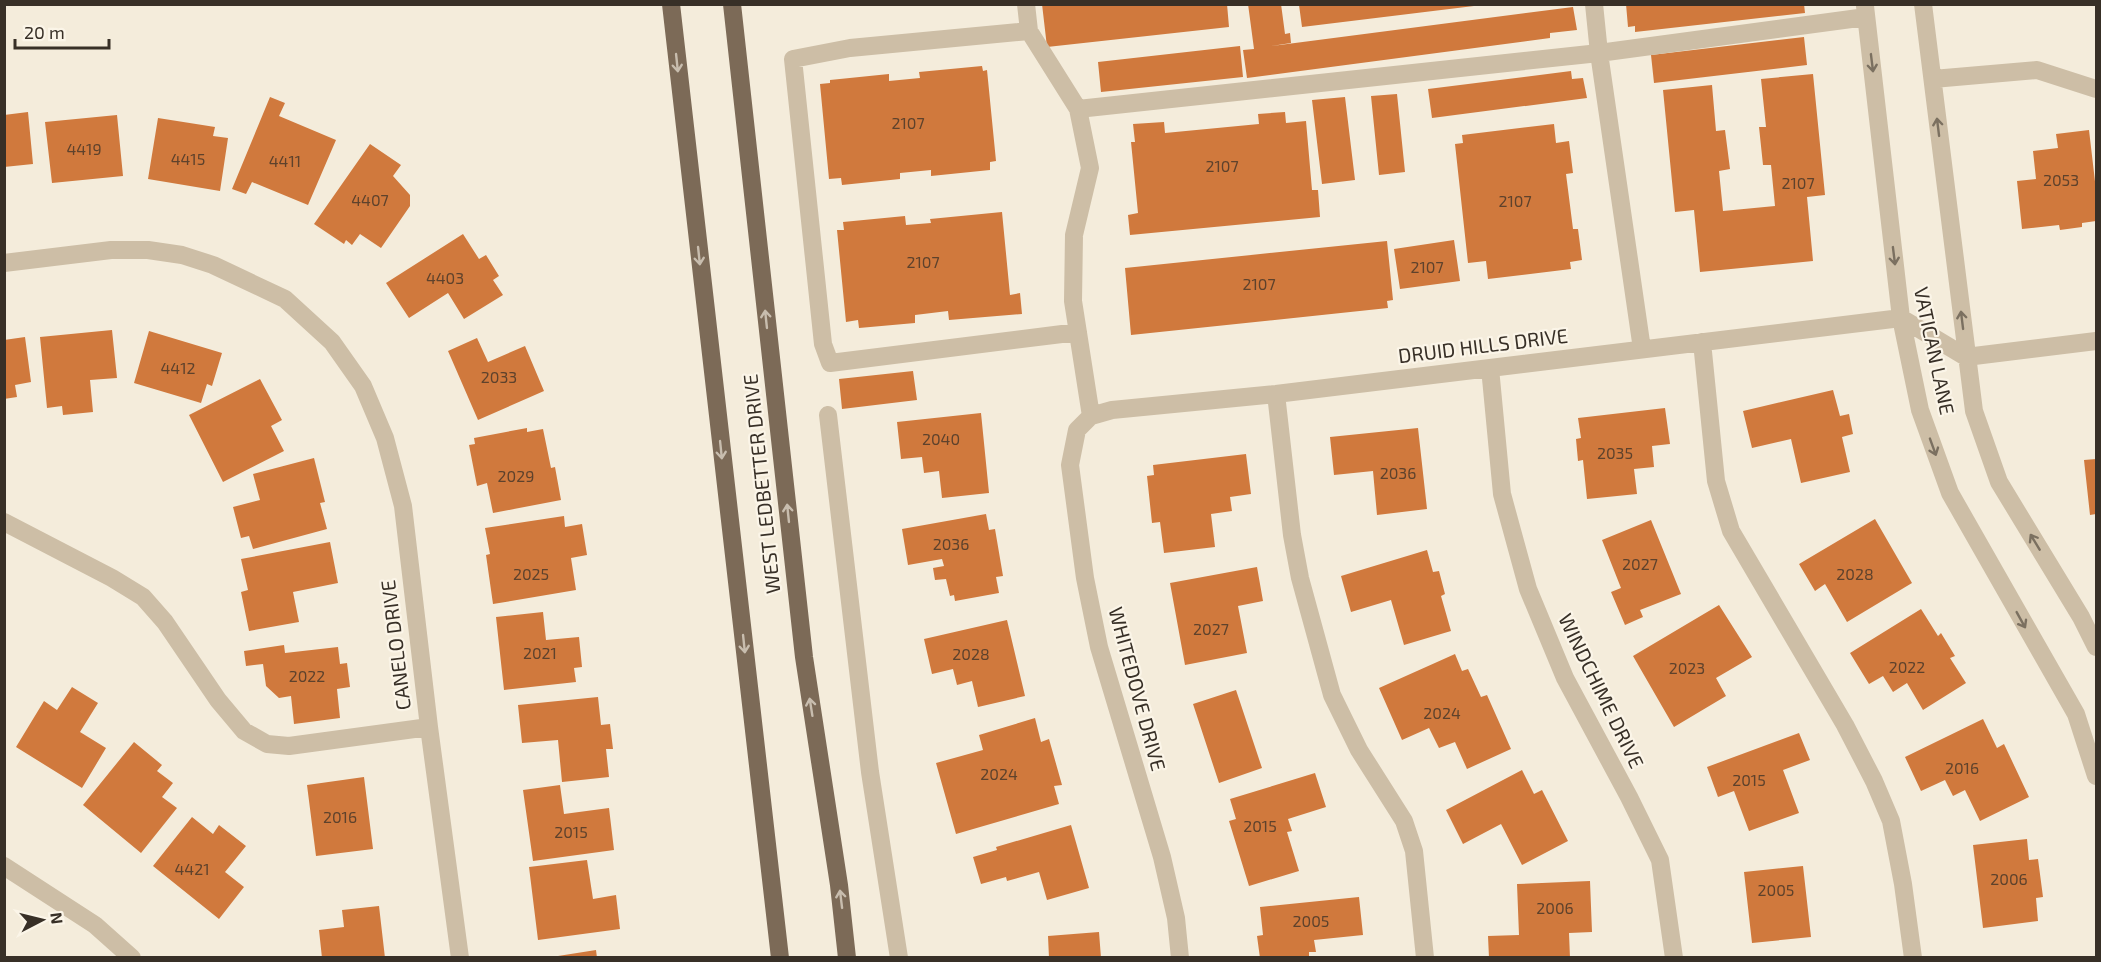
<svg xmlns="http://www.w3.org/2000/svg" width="2101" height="962" font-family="'Exo 2',sans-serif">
<rect width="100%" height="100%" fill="#f4ecdb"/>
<path fill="#d0793d" d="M1042,4H1227L1229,27L1047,47Z
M1248,4H1281L1285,34L1290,33L1291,43L1265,47L1573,7L1577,30L1550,33V38L1247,78L1243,50L1254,49Z
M1626,4H1804L1805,13L1635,32V26L1628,27Z
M1299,5H1474V6L1302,27Z
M1804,37L1807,65L1654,83L1651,55Z
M1240,46L1243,77L1101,92L1098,62Z
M982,66L983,71L987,70L996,161L990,162V170L931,176V170L900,173V179L842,185L841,178L829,179L820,84L830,83V80L889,74V81L920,78L919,72Z
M1571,71L1572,79L1583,78L1587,98L1432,118L1428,89Z
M1813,74L1825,195L1807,197L1813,261L1700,272L1694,210L1675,212L1663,90L1712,85L1716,131L1725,130L1730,169L1719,171L1723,211L1775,206L1771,165H1763L1759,127H1766L1761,79Z
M1397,94L1405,172L1379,175L1371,96Z
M270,97L285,103L279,116L336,140L308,205L252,182L246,194L232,189Z
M1345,97L1355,180L1322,184L1312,100Z
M28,112L33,164L4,167V115Z
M1285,112L1286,123L1306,121L1312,190H1318L1320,217L1130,235L1128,215L1138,213L1131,142H1135L1133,124L1164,122L1165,133L1259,124L1258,114Z
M117,115L123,176L52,183L45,122Z
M158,118L215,127L213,136L228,138L220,191L148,179Z
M1554,124L1556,143L1569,141L1573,173L1566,174L1573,229H1578L1582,260L1570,262L1571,269L1488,279L1486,261L1468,263L1455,144L1463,143L1462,135Z
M2089,130L2096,190V221L2082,223V227L2060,230L2059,225L2022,229L2017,181L2036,179L2033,151L2058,148L2056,134Z
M370,144L401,165L393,176L410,195V206L381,248L360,234L352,245L346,240L344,244L314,224Z
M1002,212L1010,295L1020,293L1022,314L949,320L948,311L915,315V323L859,328L858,320L846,322L837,230H844L843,222L905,216L906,225L931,223L930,219Z
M463,234L479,259L486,255L499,276L493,280L503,295L464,319L448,293L409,318L386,283Z
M1454,240L1460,281L1400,289L1394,249Z
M1387,241L1393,300L1387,301L1388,308L1131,335L1125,268Z
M112,330L117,378L90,380L93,412L63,415L62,406L47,408L40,337Z
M149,331L222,353L212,386L207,384L201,403L134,383Z
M25,337L31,382L15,385L17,397L4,399V340Z
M477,338L488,362L525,346L544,391L478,420L448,351Z
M913,371L917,400L842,409L839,379Z
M260,379L282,420L271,426L284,451L223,482L189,415Z
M1833,390L1840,416L1849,414L1853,434L1842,437L1850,472L1801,483L1791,439L1752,448L1743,411Z
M1665,408L1670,444L1652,446L1654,467L1634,469L1637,494L1587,499L1583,460L1578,461L1576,439L1581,438L1578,418Z
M981,413L989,493L942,498L939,471L924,473L922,457L901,459L897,422Z
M527,428V432L543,429L551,468L555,467L561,500L493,513L487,483L477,486L469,445L475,444L474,438Z
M1418,428L1427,509L1377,515L1373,471L1334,475L1330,437Z
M1246,454L1251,494L1230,497L1232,511L1211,514L1215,547L1164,553L1160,522L1152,523L1147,476L1154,475L1153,465Z
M314,458L325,502L320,503L327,529L253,549L249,536L241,538L233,507L260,500L253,474Z
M2096,459V514L2090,515L2084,460Z
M986,514L989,530L995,529L1003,576L996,577L999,593L955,601L954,595L950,596L946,579L935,580L933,568L944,566L942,559L908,565L902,529Z
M564,516L565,527L582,524L587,555L571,558L576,590L493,604L486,555L490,554L485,528Z
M1875,519L1912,583L1847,622L1825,584L1815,591L1799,564Z
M1651,520L1681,594L1640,610L1643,617L1625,625L1611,592L1621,588L1602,540Z
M330,542L338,583L293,592L299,622L249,631L241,592L248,590L241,559Z
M1427,550L1433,572L1439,571L1445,594L1441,596L1451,631L1404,645L1391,600L1351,612L1341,576Z
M1257,567L1263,601L1238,606L1247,653L1185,665L1170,583Z
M1719,605L1752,657L1716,678L1726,696L1674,727L1633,656Z
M1921,609L1938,636L1941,633L1955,656L1950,658L1966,683L1923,710L1907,683L1893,692L1883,676L1869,684L1850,653Z
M543,612L546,640L579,637L582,667L574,668L576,682L504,690L496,617Z
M1007,620L1025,696L978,707L972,681L957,685L953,669L932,674L924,639Z
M284,645L285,653L338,647L340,664L347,663L350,687L337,689L340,718L294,724L291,696L279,698L266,686L263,664L246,666L244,651Z
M1455,654L1462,671L1468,669L1481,697L1487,695L1511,749L1467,769L1455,742L1439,748L1429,728L1402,740L1379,688Z
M72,687L98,703L80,732L106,748L82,788L16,747L44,701L57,710Z
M1236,690L1262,768L1219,783L1193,704Z
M598,697L601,725L610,724L613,749H606L609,777L562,782L558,740L522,743L518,705Z
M1035,718L1041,742L1049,739L1062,785L1054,786L1059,804L956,834L936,763L983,750L979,735Z
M1983,719L1997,748L2004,744L2029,797L1980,821L1965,790L1953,796L1945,780L1921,791L1905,757Z
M1799,733L1810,760L1783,770L1799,813L1749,831L1734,791L1718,797L1707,767Z
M134,742L162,765L157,771L173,783L162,797L177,808L141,853L83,805Z
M1522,770L1534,794L1542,790L1568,841L1522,865L1501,824L1463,844L1446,810Z
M1315,773L1326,807L1288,819L1292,831L1287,832L1299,871L1249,886L1229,821L1236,819L1230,799Z
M364,777L373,849L316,856L307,785Z
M560,785L564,814L609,808L614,850L533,861L523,790Z
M192,817L213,834L219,825L246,846L225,872L244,887L219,919L153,866Z
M1071,825L1089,888L1047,900L1039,872L1007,881L1006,877L981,884L973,857L997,850L996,847Z
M2027,839L2029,860L2038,859L2043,897L2036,898L2038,921L1983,928L1973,845Z
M587,860L593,899L616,895L620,929L538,940L529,867Z
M1803,866L1811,937L1752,943L1744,872Z
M1590,881L1592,932L1569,933L1570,958H1489L1488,936L1519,935L1517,884Z
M1359,897L1363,935L1314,940L1316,952H1309V958H1260L1257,936L1263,935L1260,907Z
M379,906L385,958H322L319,930L344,927L342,910Z
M1099,932L1101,958H1049L1048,936Z
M596,950L597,958H558V956Z"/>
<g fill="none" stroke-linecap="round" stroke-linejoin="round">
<path stroke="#cdbea6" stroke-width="18" d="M1026,4L1029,31
M1594,4L1599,53L1642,349
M1923,4L1974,411L1999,482L2081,617L2096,647
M1865,6L1901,318L1920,410L1950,493L2076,714L2096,776
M1933,79L2037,70L2096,89
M1078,109L1029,31L850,48L793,59L823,344L830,363L1078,332
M4,263L111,250H148L182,255L213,265L285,299L332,342L363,386L385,438L403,506L429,727L460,958
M1702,342L1716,481L1731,531L1845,725L1874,781L1891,821L1903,884L1913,958
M1490,368L1502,494L1528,589L1565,678L1629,797L1660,860L1674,958
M1276,394L1292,535L1300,578L1332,695L1359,750L1404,821L1414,851L1425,958
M828,415L870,772L899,958
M1091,416L1073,301L1074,235L1090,168L1078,109L1599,53L1866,17
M4,522L112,578L143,597L165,622L218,700L244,731L267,744L289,746L429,727
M4,866L95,925L132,958
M1180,958L1176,918L1162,857L1099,647L1085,578L1070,465L1077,430L1091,416L1112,410L1276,394L1901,318L1966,357L2096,341"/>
<path stroke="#7c6a57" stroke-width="18" d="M671,4L780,958
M732,4L804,657L839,885L847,958"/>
</g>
<defs><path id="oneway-shaft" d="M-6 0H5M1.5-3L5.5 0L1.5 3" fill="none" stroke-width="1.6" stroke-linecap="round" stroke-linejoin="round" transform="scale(1.5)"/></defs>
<g stroke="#c8bdae">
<use href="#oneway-shaft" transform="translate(677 63) rotate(84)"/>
<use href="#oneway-shaft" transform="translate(699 256) rotate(84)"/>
<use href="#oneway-shaft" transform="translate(766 319) rotate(-96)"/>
<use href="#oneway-shaft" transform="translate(721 450) rotate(84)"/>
<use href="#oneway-shaft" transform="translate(788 513) rotate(-96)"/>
<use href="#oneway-shaft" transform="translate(744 644) rotate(84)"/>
<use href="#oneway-shaft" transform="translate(811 707) rotate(-99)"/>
<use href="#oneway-shaft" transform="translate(841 899) rotate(-97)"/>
</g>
<g stroke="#7b7060">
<use href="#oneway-shaft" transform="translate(1872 63) rotate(83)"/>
<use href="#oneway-shaft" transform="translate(1938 127) rotate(-97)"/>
<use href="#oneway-shaft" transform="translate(1894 256) rotate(83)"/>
<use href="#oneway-shaft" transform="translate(1962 320) rotate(-97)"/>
<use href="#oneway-shaft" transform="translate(1933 447) rotate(70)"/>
<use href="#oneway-shaft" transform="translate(2035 542) rotate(-121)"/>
<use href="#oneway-shaft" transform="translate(2021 620) rotate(61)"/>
</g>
<g text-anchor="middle" stroke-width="4.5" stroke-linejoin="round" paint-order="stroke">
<g font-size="16" fill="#5e422c">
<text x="908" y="129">2107</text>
<text x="84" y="155">4419</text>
<text x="188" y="165">4415</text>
<text x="285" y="167">4411</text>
<text x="1222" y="172">2107</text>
<text x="2061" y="186">2053</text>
<text x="1798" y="189">2107</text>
<text x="370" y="206">4407</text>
<text x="1515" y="207">2107</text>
<text x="923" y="268">2107</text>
<text x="1427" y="273">2107</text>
<text x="445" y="284">4403</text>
<text x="1259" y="290">2107</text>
<text x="178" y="374">4412</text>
<text x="499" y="383">2033</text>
<text x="941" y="445">2040</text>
<text x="1615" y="459">2035</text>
<text x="1398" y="479">2036</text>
<text x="516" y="482">2029</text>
<text x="951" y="550">2036</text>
<text x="1640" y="570">2027</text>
<text x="531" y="580">2025</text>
<text x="1855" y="580">2028</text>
<text x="1211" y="635">2027</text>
<text x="540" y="659">2021</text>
<text x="971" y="660">2028</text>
<text x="1907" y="673">2022</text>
<text x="1687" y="674">2023</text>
<text x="307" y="682">2022</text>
<text x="1442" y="719">2024</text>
<text x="1962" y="774">2016</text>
<text x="999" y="780">2024</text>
<text x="1749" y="786">2015</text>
<text x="340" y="823">2016</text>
<text x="1260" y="832">2015</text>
<text x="571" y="838">2015</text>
<text x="192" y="875">4421</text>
<text x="2009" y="885">2006</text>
<text x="1776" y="896">2005</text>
<text x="1555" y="914">2006</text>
<text x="1311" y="927">2005</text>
</g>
<g font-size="20" fill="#383027" stroke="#fbf5e8">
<text transform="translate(1483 346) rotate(-7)" y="7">DRUID HILLS DRIVE</text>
<text transform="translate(1934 351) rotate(78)" y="7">VATICAN LANE</text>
<text transform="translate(762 484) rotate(-96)" y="7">WEST LEDBETTER DRIVE</text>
<text transform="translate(396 645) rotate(-97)" y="7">CANELO DRIVE</text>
<text transform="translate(1137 689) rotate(75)" y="7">WHITEDOVE DRIVE</text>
<text transform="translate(1601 691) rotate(64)" y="7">WINDCHIME DRIVE</text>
</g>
</g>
<rect width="2101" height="962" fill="none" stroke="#383027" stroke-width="12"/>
<g transform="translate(42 920) rotate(83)" stroke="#fbf5e8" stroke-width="4.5" paint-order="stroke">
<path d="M0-4.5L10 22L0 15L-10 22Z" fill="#383027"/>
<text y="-9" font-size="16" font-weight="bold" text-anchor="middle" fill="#383027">N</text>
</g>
<path d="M15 39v9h94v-9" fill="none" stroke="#383027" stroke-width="3"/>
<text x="24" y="39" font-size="18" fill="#383027" stroke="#fbf5e8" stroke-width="4.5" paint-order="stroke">20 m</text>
</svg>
